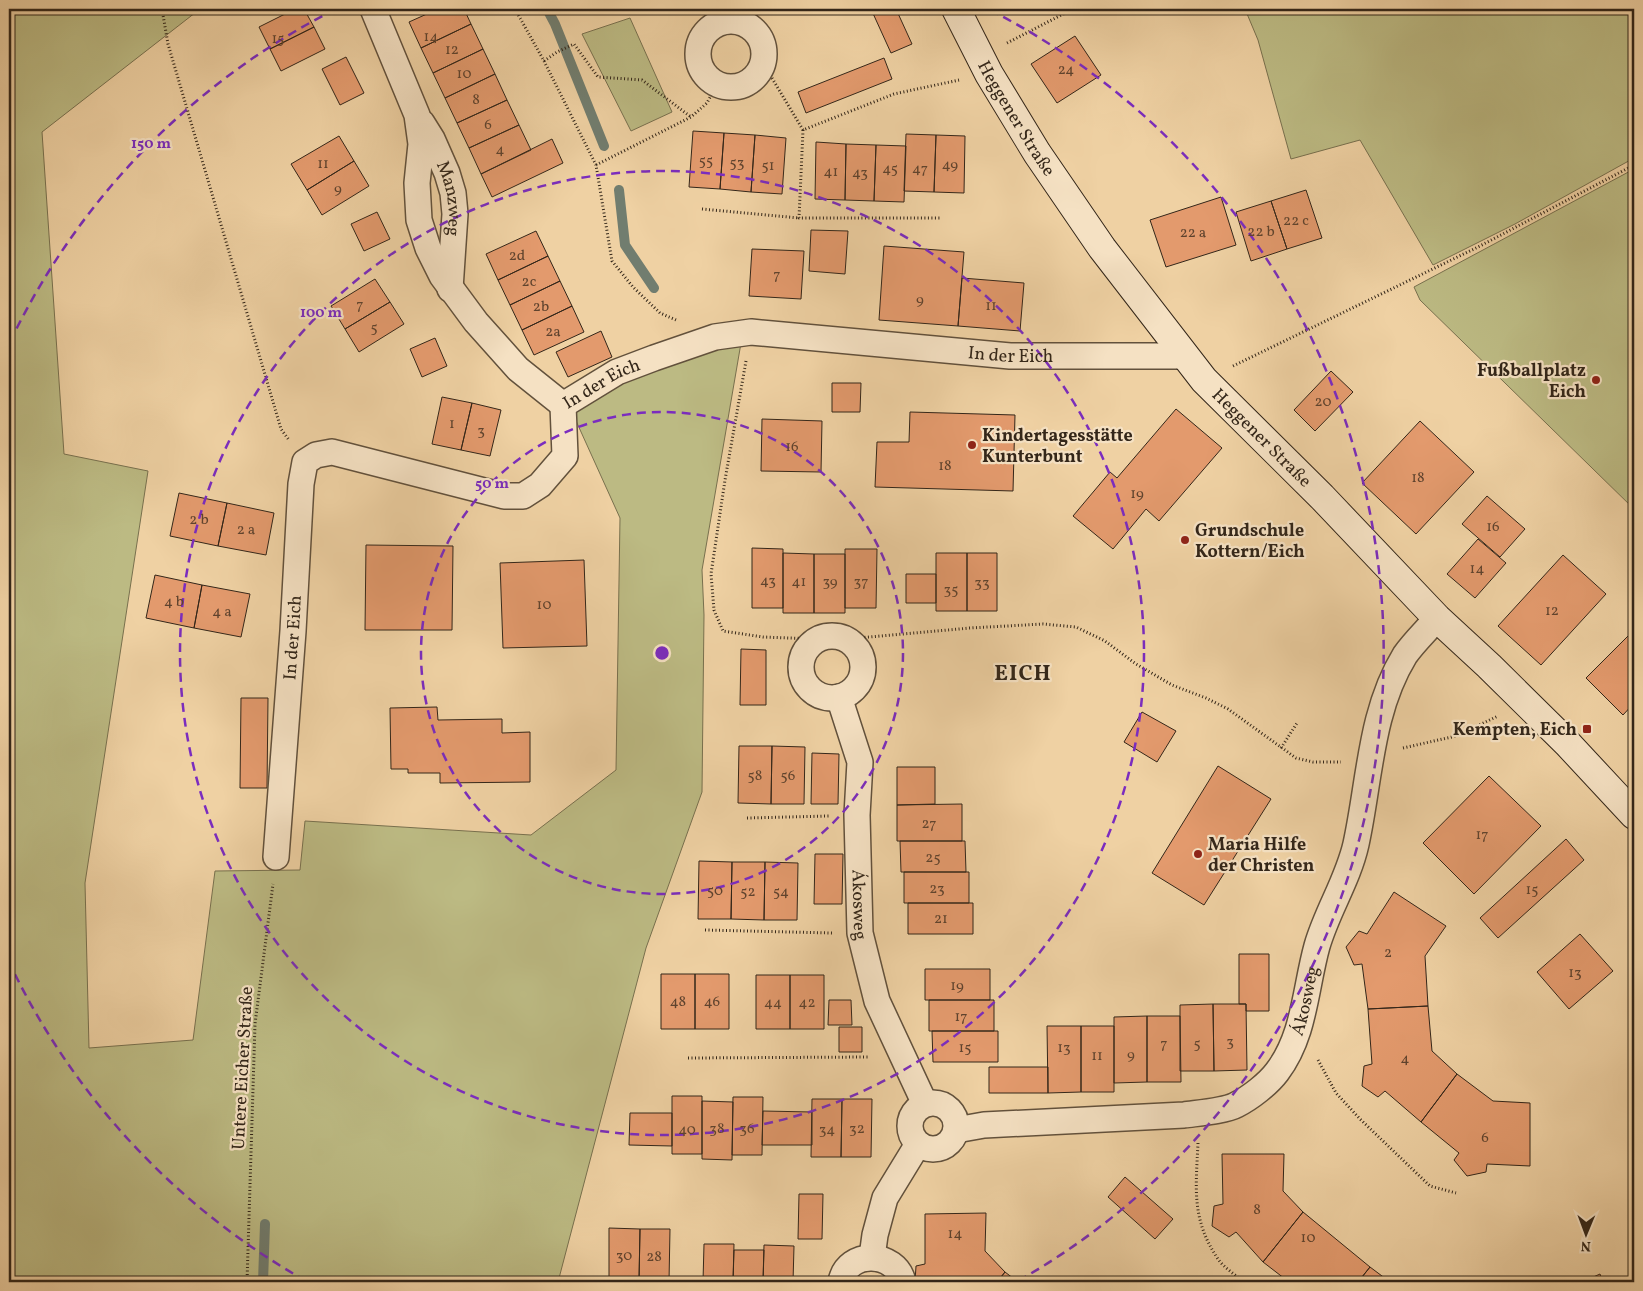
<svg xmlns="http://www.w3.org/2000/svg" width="1643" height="1291" font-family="Vollkorn,serif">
<rect width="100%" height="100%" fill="#efd1a3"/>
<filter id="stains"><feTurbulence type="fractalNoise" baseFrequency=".004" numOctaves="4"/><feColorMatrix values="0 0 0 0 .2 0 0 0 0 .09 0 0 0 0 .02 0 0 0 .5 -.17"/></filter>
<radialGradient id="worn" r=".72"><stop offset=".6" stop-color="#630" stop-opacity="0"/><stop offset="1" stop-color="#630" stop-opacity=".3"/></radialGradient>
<path fill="#bcba83" stroke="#78704e" d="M9,9H200L42,132L64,454L148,471L85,883L89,1048L193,1040L215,871L300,870L305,821L531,835L616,770L620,518L572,412L623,380L716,345L741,343L702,570L704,615L702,792L646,948L558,1282H9Z
M1245,9H1634V158L1515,224L1433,265L1360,140L1291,159L1258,40Z
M630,18L672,112L631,131L582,34Z
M1634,169V509L1420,300L1414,287Z"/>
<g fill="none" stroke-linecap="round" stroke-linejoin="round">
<path stroke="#717d6f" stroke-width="10" d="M547,9L555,24L604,146
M619,190L625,245L654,288
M263,1282L265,1224"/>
</g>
<path fill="#e39a6d" stroke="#332619" d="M295,9H304L314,27L270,49L259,27Z
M438,9H464L471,24L421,48L409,22Z
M871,9H896L912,44L891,53Z
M471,24L483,49L433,73L421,48Z
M314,27L325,49L281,71L270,49Z
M1075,36L1101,75L1057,103L1031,64Z
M483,49L495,74L445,98L433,73Z
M346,57L364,93L340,105L322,69Z
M884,58L892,79L806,113L798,92Z
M495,74L507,100L457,123L445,98Z
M507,100L519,125L469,148L457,123Z
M519,125L531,150L481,174L469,148Z
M693,131L724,133L720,189L689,187Z
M724,133L755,135L751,192L720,189Z
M906,134L936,135L934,192L904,191Z
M755,135L786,138L782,194L751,192Z
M936,135L965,136L964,193L934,192Z
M339,136L354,161L307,190L291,164Z
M552,139L563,163L492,197L481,174Z
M816,142L846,144L845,200L815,199Z
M846,144L876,145L874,201L845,200Z
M876,145L906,146L904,202L874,201Z
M354,161L369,186L322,215L307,190Z
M1306,190L1322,238L1287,249L1271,201Z
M1221,197L1236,245L1166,267L1150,220Z
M1271,201L1287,249L1251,261L1236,212Z
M377,212L390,239L364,251L351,224Z
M811,230L848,231L845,274L809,271Z
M536,231L548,256L498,280L486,254Z
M884,246L964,252L958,326L879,320Z
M752,249L804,251L801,299L749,296Z
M548,256L560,281L510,305L498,280Z
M962,278L1024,283L1020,331L958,326Z
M375,279L390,302L345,329L331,306Z
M560,281L572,306L522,330L510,305Z
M390,302L404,324L359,352L345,329Z
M572,306L584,332L534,355L522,330Z
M601,331L612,357L568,377L556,352Z
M435,338L447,366L422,377L410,349Z
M1331,371L1353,392L1315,431L1294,410Z
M832,383H861L860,412H832Z
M442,397L472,403L461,450L432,444Z
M472,403L501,410L490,456L461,450Z
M1176,409L1222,448L1159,521L1146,509L1113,549L1073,516L1110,472L1117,478Z
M910,412L1015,415L1013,491L875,487L877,442H909Z
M762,419L822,421L821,472L761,471Z
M1420,421L1474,472L1416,534L1362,483Z
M179,493L227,503L218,546L170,536Z
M1487,496L1525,529L1500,557L1462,524Z
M227,503L274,513L266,555L218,546Z
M1478,539L1506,563L1475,598L1447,574Z
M366,545L453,546L452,630H365Z
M752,548L783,549V608H752Z
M845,549H877L876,608H845Z
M783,553L814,554V613H783Z
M936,553H967V611H936Z
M967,553H997V611H967Z
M814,554H845V613H814Z
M1563,555L1606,594L1541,665L1498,626Z
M584,560L587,646L503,648L500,563Z
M906,574H936V603H906Z
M155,575L202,585L194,628L146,618Z
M202,585L250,594L241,637L194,628Z
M1634,630V703L1623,715L1586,678Z
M741,649L766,650V705H740Z
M241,698H268L267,788H240Z
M437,707L438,720L502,719V733L530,732V782L440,783V773H408V769H391L390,708Z
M1142,712L1176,731L1157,762L1124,742Z
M739,746H772L771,804L738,803Z
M772,746L805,747L804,804H771Z
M812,753L839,754L838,804H811Z
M1218,766L1271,799L1204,905L1152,873Z
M897,767H935V804L897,805Z
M1489,776L1541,826L1474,894L1423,843Z
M962,804V841H897V805Z
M1566,839L1584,860L1498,938L1480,918Z
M900,841H965L966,872H901Z
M815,854H843L842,904H814Z
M699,861L732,862L731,919H698Z
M732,862H765L764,920L731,919Z
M765,862L798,863L797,920H764Z
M904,872H969V903H904Z
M1394,892L1446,926L1425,956L1428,1006L1368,1009L1362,964L1354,965L1346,947L1359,931L1367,934Z
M908,903H973V934H908Z
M1580,934L1613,971L1569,1009L1537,972Z
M1239,954H1269V1011H1246V1004H1239Z
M925,969H990V1000H925Z
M661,974H695V1029H661Z
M695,974H729V1029H695Z
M756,975H790V1029H756Z
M790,975H824V1029H790Z
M829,1000H851L852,1025H828Z
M929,1000H994V1031H929Z
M1213,1004H1246L1247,1070L1214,1071Z
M1213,1004L1214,1071H1180V1005Z
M1428,1006L1432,1051L1457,1074L1421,1122L1385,1091L1378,1097L1362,1086L1364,1066L1372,1064L1368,1009Z
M1147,1016V1082L1114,1083V1017Z
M1147,1016H1180L1181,1082H1147Z
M1047,1026H1081V1092L1048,1093Z
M1081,1026H1114V1092H1081Z
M839,1027H862V1052H839Z
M932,1031H998V1062H933Z
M989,1067H1048V1093H989Z
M1457,1074L1493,1101L1530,1103V1166L1487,1164L1486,1172L1467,1176L1454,1160L1459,1153L1421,1122Z
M672,1096H702V1154H672Z
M733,1097H763L762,1155H732Z
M812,1099H842L841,1157H811Z
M842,1099H872L871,1157H841Z
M702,1101L733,1102L732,1160L702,1159Z
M763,1111L812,1112V1145H762Z
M630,1113H672V1146L629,1145Z
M1222,1154H1284L1283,1191L1303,1212L1263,1262L1236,1232L1229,1237L1212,1226L1214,1206L1223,1204Z
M1125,1177L1173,1219L1155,1239L1108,1197Z
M799,1194H823L822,1239H798Z
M1303,1212L1370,1267L1358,1282H1289L1263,1262Z
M986,1213L985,1251L1005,1272L997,1282H915L916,1266L925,1264V1214Z
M609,1228L640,1229L639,1282H609Z
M640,1229H670L669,1282H639Z
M704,1244H734L733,1282H703Z
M764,1245L794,1246L793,1282H763Z
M734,1250H764L763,1282H733Z
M1370,1267L1390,1282H1358Z
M1005,1272L1018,1282H997Z
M1600,1274L1603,1282H1582Z"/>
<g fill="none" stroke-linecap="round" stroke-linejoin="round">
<defs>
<g id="street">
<path d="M373,9L417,115L421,144L417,183L419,220L428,248L442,276L476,322L518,369L563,405"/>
<circle cx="731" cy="54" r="33"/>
<path id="s1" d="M422,123L432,139L447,173L453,193L455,214L450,289"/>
<circle cx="832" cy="667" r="31"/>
<path id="s2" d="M839,697L860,762L857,815L860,933L877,1001L925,1104"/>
<path id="s3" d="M276,857L293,631L301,484L305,462L316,455L332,452L504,496H523L540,485L565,456L563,405L617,372L654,358L715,337L751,332L1010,356H1186"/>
<circle cx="933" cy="1126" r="23"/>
<path id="s4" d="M956,1130L984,1125L1184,1115C1198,1113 1225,1111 1236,1105C1250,1098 1268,1084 1277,1072C1305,1035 1305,989 1317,946C1327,911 1348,880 1356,844C1370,780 1370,712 1405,655C1414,642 1427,630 1437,618"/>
<path d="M872,1257L875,1235L885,1198L918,1144"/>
<path d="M841,1282C847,1249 896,1251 903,1282"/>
</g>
<g id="secondary">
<path id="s5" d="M956,9L989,74L1037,153L1102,248L1204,380L1322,497L1437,618L1489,666L1567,743L1634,815"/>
</g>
</defs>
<use href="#street" stroke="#62513c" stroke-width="28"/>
<use href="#secondary" stroke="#332619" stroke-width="30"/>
<path stroke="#332619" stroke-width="3" stroke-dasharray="1 2.5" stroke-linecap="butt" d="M162,9L168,44L281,429L289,440
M515,9L544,61L596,165L612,261L633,287L660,313L676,320
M1007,43L1073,9
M544,61L557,52L574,44L598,77L642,80L691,117
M763,63L803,130L894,94L959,80
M803,130L799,218H941
M596,165L691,117L707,103L717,84
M702,209L799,218
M746,361L725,480L711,574L714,610L723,631L763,637L817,639
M1233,366L1478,247L1634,165
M847,639L970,628L1043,624L1076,627L1105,641L1136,664L1172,685L1206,698L1228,709L1296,758L1313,762H1341
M1281,748L1297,723
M1403,748L1456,736L1498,716
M747,818L829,816
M705,930L832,933
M688,1058L870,1057
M1318,1060L1336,1093L1360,1119L1430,1186L1456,1193
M1198,1143C1196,1188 1191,1219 1218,1259C1224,1268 1236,1275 1244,1282
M247,1282L255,1024L273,884"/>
<use href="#street" stroke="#f5e1c3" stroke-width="25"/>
<use href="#secondary" stroke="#f5e1c3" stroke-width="28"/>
</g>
<g fill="none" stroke="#7b2cbf" stroke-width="2.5" stroke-dasharray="9 6">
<circle cx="662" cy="653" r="241"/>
<circle cx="662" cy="653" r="482"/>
<path d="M306 1281A722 722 0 0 1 10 964M10 342A722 722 0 0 1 334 10M990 10A722 722 0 0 1 1018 1281"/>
</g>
<g fill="#8f2418" stroke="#f5e1c3" stroke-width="2">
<circle cx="1596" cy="380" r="5"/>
<circle cx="972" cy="445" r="5"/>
<circle cx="1185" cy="540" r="5"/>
<rect x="1582" y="724" width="10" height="10" rx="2.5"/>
<circle cx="1198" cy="854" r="5"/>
</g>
<g text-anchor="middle" stroke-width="4.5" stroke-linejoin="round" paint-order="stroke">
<g font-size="15" fill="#5f432e">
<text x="431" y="41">14</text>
<text x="278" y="43">15</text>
<text x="452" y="54">12</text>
<text x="1066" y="74">24</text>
<text x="464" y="78">10</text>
<text x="476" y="104">8</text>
<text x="488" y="129">6</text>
<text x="500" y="154">4</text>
<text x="706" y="165">55</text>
<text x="737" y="167">53</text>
<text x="323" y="168">11</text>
<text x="950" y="169">49</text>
<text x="768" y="170">51</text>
<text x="890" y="173">45</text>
<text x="920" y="173">47</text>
<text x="831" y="176">41</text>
<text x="860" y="177">43</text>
<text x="338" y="193">9</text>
<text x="1296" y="225">22 c</text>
<text x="1261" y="236">22 b</text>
<text x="1193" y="237">22 a</text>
<text x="517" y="260">2d</text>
<text x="777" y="279">7</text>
<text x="529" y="286">2c</text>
<text x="920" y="304">9</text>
<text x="360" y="309">7</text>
<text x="991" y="310">11</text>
<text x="541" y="311">2b</text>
<text x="374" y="332">5</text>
<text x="553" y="336">2a</text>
<text x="1323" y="406">20</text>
<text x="452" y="428">1</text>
<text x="481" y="435">3</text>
<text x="792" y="451">16</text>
<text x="945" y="470">18</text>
<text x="1418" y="482">18</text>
<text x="1137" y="498">19</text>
<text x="199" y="524">2 b</text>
<text x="1493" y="531">16</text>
<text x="246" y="534">2 a</text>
<text x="1477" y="573">14</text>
<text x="768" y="585">43</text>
<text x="799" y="586">41</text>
<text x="830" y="586">39</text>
<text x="861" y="586">37</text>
<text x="982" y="587">33</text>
<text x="951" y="594">35</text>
<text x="174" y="606">4 b</text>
<text x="544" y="609">10</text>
<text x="1552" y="615">12</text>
<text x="222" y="616">4 a</text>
<text x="755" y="780">58</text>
<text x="788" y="780">56</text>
<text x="929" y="828">27</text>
<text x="1482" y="839">17</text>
<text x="933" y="862">25</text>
<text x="937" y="893">23</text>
<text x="1532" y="894">15</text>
<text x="715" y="895">50</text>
<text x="748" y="896">52</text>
<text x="781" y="896">54</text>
<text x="941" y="923">21</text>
<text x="1388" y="957">2</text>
<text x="1575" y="977">13</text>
<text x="957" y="990">19</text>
<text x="678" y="1006">48</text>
<text x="712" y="1006">46</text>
<text x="773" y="1007">44</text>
<text x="807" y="1007">42</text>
<text x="961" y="1021">17</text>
<text x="1230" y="1046">3</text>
<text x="1164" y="1048">7</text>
<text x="1197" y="1048">5</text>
<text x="965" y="1052">15</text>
<text x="1064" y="1052">13</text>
<text x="1131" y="1059">9</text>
<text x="1097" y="1060">11</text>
<text x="1405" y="1063">4</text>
<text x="717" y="1133">38</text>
<text x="747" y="1133">36</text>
<text x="857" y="1133">32</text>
<text x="687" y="1134">40</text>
<text x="827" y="1134">34</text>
<text x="1485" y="1142">6</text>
<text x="1257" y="1214">8</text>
<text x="955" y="1238">14</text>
<text x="1308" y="1242">10</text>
<text x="624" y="1260">30</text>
<text x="654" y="1261">28</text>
</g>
<g font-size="18" fill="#332619" stroke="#f5e1c3">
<text dy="6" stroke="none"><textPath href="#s5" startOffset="125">Heggener Straße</textPath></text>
<text dy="6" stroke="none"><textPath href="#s1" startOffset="82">Manzweg</textPath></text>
<text dy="6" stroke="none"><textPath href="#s3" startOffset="1196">In der Eich</textPath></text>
<text dy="6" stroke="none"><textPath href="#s3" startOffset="776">In der Eich</textPath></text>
<text dy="6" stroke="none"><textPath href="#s5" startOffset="529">Heggener Straße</textPath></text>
<text dy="6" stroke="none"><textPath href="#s3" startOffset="220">In der Eich</textPath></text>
<text dy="6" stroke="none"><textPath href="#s2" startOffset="211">Ákosweg</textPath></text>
<text dy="6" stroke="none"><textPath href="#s4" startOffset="412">Ákosweg</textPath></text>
<text transform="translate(242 1068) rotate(-87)" y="6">Untere Eicher Straße</text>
</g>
<g font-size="18" font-weight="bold" fill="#332619" stroke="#f5e1c3" text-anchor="start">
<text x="1586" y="376" text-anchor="end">Fußballplatz<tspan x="1586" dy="21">Eich</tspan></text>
<text x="982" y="441">Kindertagesstätte<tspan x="982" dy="21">Kunterbunt</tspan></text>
<text x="1195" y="536">Grundschule<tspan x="1195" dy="21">Kottern/Eich</tspan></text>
<text x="1577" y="735" text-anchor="end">Kempten, Eich</text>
<text x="1208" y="850">Maria Hilfe<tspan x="1208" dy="21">der Christen</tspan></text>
</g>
<g font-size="22" font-weight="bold" letter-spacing="1" fill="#332619" stroke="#f5e1c3">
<text x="1023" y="680">EICH</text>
</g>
</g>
<circle cx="662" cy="653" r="8" fill="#7b2cbf" stroke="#f5e1c3" stroke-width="2.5"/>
<g font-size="15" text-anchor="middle" font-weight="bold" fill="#7b2cbf" stroke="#f5e1c3" stroke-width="4.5" stroke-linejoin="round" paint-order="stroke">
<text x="151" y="148">150 m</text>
<text x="321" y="317">100 m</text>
<text x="492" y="488">50 m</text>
</g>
<rect width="1643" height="1291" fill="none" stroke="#efd1a3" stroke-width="30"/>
<rect x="10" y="10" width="1623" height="1271" fill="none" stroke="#332619" stroke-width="2.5"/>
<rect x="15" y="15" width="1613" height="1261" fill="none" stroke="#332619"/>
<g transform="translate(1586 1234) rotate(181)" stroke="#f5e1c3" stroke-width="4" paint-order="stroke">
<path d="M0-4L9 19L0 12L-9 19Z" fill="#332619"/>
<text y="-8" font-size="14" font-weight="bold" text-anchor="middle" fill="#332619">N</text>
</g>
<rect width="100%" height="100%" filter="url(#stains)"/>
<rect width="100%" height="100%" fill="url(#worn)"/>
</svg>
